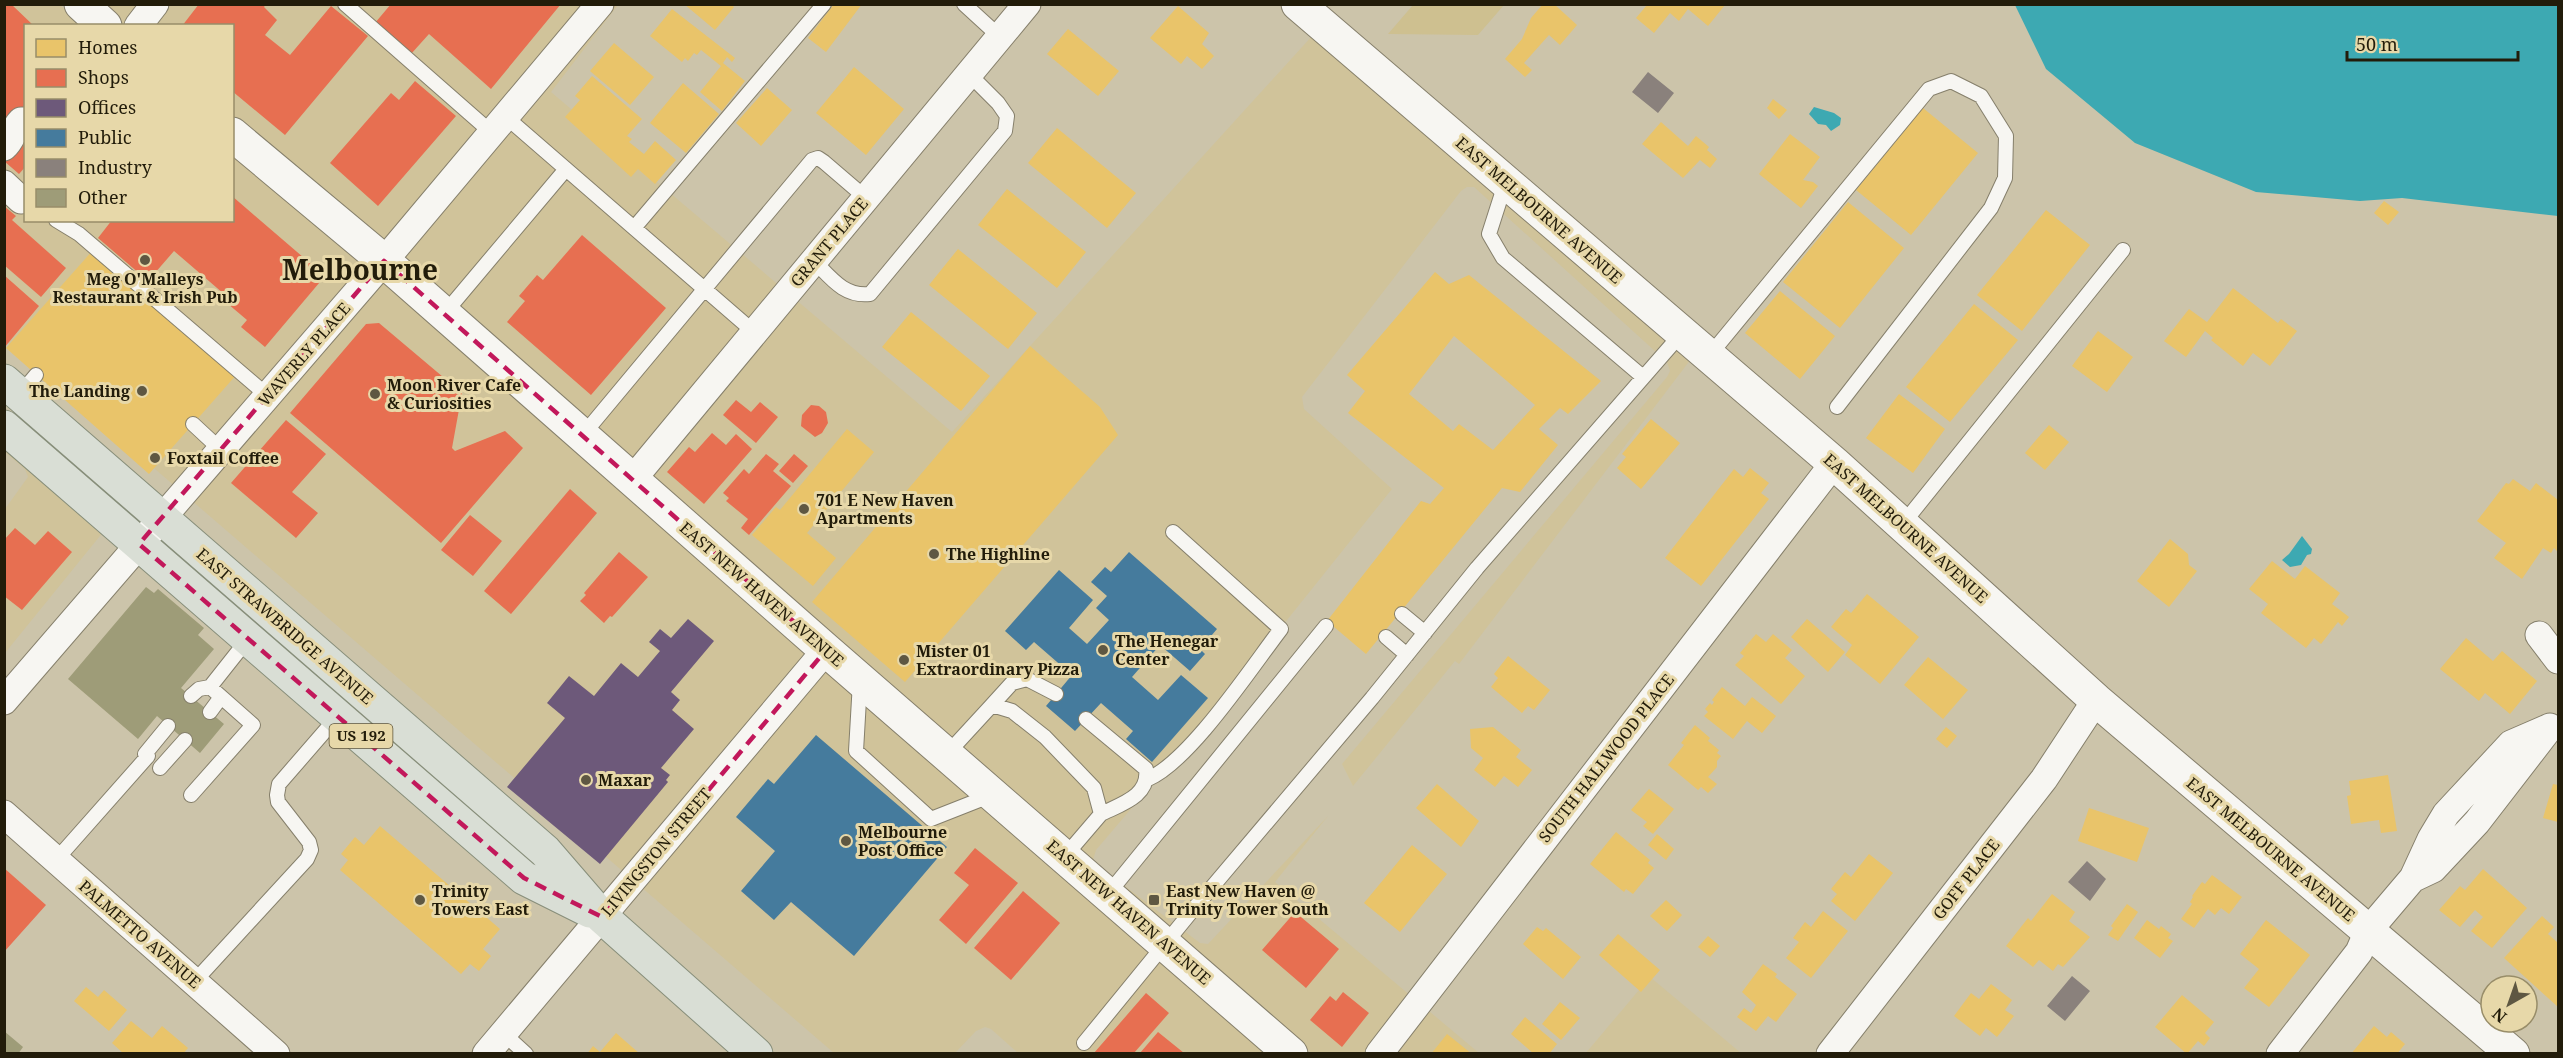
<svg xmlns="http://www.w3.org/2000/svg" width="2563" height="1058" font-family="'Noto Serif',serif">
<rect width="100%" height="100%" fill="#ccc4aa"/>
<path fill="#d0c39a" d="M5,5H60L84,25L26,26V220H232L233,151L1271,1053H1018L991,1029L985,1027L976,1031L955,1053H834L5,340Z
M101,5H618L551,92L952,432L1313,35L1691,359L1459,664L1455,661L1353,786L1342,764L1667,377L1670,371L1667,362L1474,187H1467L1461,191L1302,397L1304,409L1392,489L1206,721L1096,850L1093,860L1097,865L1200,943L1208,944L1328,816L1275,882L1479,1053H1312L955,745L393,251L233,116L232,26L125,25Z
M5,444L104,531L5,653V509L28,477L25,469L5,452Z
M1650,977L1741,1053L1585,1054Z"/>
<path fill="#cec090" d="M1413,5V4L1504,5L1478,35L1388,34Z"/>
<path fill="#3da9b2" d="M2015,5H2558V216L2402,198L2360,201L2256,192L2135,143L2046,69Z
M1814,107L1834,113L1841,118L1840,125L1831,131L1826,125L1818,124L1809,114Z
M2302,536L2312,549L2311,554L2307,555L2301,565L2290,567L2282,560L2289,554Z"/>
<path fill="#e9c46a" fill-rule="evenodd" d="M684,4H731L734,7L715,30Z
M834,4H862L826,52L808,38Z
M1543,4H1554L1577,25L1560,45L1549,35L1524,63L1532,70L1525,77L1505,59L1522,39L1531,18Z
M1647,5H1725L1708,26L1688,9L1679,21L1670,13L1654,33L1636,18Z
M1178,6L1209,33L1202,44L1214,56L1202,69L1187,56L1181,64L1150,38Z
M672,9L735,58L732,62L727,57L723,63L745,81L722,111L700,92L721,66L701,50L697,55L694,53L688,61L685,58L682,62L650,36Z
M1068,29L1119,71L1098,96L1047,54Z
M614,43L654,77L630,105L590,71Z
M854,67L904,109L866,155L816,113Z
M592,76L642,119L627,136L632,139L629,142L644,154L655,141L676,160L655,184L638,169L631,177L565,117L580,100L575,96Z
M683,83L719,114L686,153L650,123Z
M767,88L792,110L761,146L736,123Z
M1773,99L1787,110L1779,119L1767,108Z
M1923,108L1978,153L1911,235L1856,190Z
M1661,122L1688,146L1696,136L1709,147L1707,150L1717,159L1710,168L1700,160L1683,178L1642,144Z
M1057,128L1136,193L1107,228L1028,163Z
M1790,134L1820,157L1803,180L1813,182L1818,186L1801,208L1759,174Z
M1007,189L1086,252L1057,288L978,225Z
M2384,201L2399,212L2388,225L2374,213Z
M1848,202L1904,248L1840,328L1783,282Z
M2046,210L2090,245L2022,331L1977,295Z
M94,249L237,374L149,474L6,348Z
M958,249L1037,313L1008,349L929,285Z
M1435,272L1449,284L1469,275L1601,381L1568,414L1560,408L1539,429L1558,445L1520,492L1502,488L1366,654L1327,621L1421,501L1430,504L1444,488L1348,413L1365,391L1347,375ZM1454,336L1535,405L1493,450L1459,424L1453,431L1409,394Z
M2233,288L2278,323L2281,319L2297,331L2270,366L2253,353L2243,366L2211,340L2213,338L2205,331L2186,357L2164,341L2189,309L2207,322Z
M1780,291L1835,336L1800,379L1745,333Z
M1974,304L2018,340L1950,422L1906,387Z
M911,312L990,376L961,411L882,347Z
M2098,331L2133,357L2107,392L2072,366Z
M1030,346L1100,407L1118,435L905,682L812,602Z
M1899,394L1945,429L1913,473L1866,438Z
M1651,419L1680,443L1641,489L1617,468L1626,457L1622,454Z
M2049,425L2069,442L2045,470L2025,453Z
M847,429L874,452L807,533L836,558L813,586L752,535L776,507L780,510Z
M1750,468L1769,483L1761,493L1769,499L1701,586L1665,558L1734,469L1743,477Z
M2513,479L2530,491L2536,483L2558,500V552L2554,548L2551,553L2543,548L2522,579L2494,558L2506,543L2477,521L2506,483L2509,484Z
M2170,539L2188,554L2189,565L2197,571L2169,607L2137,581Z
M2272,561L2295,579L2305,566L2340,593L2332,604L2349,617L2342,626L2338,622L2321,644L2314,638L2306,648L2261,613L2268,604L2249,589Z
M1867,594L1919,637L1880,684L1845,655L1852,645L1831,627L1846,609L1851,613Z
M1807,619L1845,652L1828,672L1791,637Z
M1756,634L1766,642L1773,634L1792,650L1785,658L1805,676L1781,704L1735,665L1744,656L1740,653Z
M2466,638L2493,661L2502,651L2537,681L2510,714L2485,693L2479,701L2440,669Z
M1508,656L1550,690L1534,710L1528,706L1522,713L1491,687L1498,678L1494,674Z
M1928,657L1968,690L1943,719L1904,685Z
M1722,687L1745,706L1752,697L1776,716L1762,733L1747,721L1733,739L1704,716L1708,712L1705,709L1710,703L1712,705L1714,702L1712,700Z
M1695,725L1710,738L1708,741L1719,750L1717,753L1721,756L1717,761V767L1708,777L1717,784L1708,793L1701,787L1698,790L1668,765L1684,745L1681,743Z
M1493,727L1521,750L1516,757L1532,770L1518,787L1504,776L1495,787L1474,770L1483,758L1471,748L1470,729Z
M1946,727L1957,736L1947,748L1936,739Z
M2388,775L2397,831L2381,833L2379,820L2351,824L2347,796L2351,795L2349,781Z
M1437,784L1479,821L1461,847L1416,808Z
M2553,784L2558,785V822L2543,818Z
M1649,789L1674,809L1653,834L1643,826L1647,822L1631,810Z
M2089,808L2149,828L2137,862L2078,841Z
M380,826L500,929L483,949L491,956L479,971L470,964L461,974L340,870L348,860L341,854L355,837L364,845Z
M1616,832L1650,860L1648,863L1654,868L1633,894L1626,889L1624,892L1590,864Z
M1657,834L1674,849L1666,860L1648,845Z
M1412,845L1447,874L1400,932L1364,903Z
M1869,854L1893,873L1855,921L1831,901L1837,894L1831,889L1845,872L1851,877Z
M2483,869L2527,908L2492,948L2471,931L2483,917L2475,910L2460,927L2439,910L2460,886L2465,890Z
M2212,875L2242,897L2229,914L2221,908L2215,915L2208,909L2194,928L2181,919L2192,904L2190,902L2193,897L2192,896L2202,882L2205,884Z
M2052,894L2075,912L2069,921L2090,937L2063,967L2058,964L2053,971L2039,960L2033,967L2006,946L2028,918L2031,921Z
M1666,900L1682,915L1667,931L1650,916Z
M2127,904L2138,912L2118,941L2108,935L2113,928L2111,926Z
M1823,911L1848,931L1811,978L1786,958L1799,942L1793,938L1805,922L1811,927Z
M2542,916L2554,927L2548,934L2558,943V1007L2504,958Z
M2147,920L2159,929L2161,926L2171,934L2168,938L2173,941L2160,958L2134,938Z
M2266,920L2310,955L2269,1007L2244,988L2259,969L2240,954Z
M1537,927L1543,931L1546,928L1581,957L1563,979L1523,944Z
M1618,934L1660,970L1641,992L1599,955Z
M1708,936L1720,946L1710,957L1698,947Z
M1763,964L1777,974L1775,977L1797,994L1776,1022L1768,1016L1756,1031L1737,1017L1744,1008L1751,1013L1756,1005L1742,992Z
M1991,984L2012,1000L2005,1010L2014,1016L1997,1037L1986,1028L1980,1036L1954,1016L1971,993L1979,999Z
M86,987L98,997L104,990L127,1010L109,1031L74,1001Z
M2182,995L2214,1022L2205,1033L2210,1038L2204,1046L2198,1041L2187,1054L2155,1027Z
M1560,1002L1580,1018L1561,1040L1542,1024Z
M1525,1017L1557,1044L1549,1054H1534L1511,1034Z
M131,1021L152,1038L162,1026L188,1048L183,1054H124L112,1043Z
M2374,1026L2387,1037L2391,1032L2405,1044L2397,1054H2351Z
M616,1033L640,1054H587L593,1046L600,1052Z
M1447,1034L1472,1054H1431Z"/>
<path fill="#e76f51" d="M4,4H11L34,26H26V104L4,127Z
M199,4H266L264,7L277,20L265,35L290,55L331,6L368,36L285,135L232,91V26H182Z
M391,4H561L491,89L429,34L411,54L375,23Z
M415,81L456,116L378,206L330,163L391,93L399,100Z
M26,127V166L19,174L4,161V151Z
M232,196L325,276L265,347L241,327L247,320L221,298L224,294L174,251L148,281L98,238L112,220H232Z
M4,206L16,216L12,220L66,268L41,297L4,265Z
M582,235L666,308L591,395L507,322L525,301L519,296L537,275L543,280Z
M4,275L39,306L4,348Z
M379,323L462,393L452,448L455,451L505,431L523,448L441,543L290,413L366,324Z
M736,400L751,412L760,402L778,417L756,443L723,415Z
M811,405L819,406L826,412L828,423L822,433L815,437L801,426L802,415Z
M286,420L326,454L292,492L318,513L296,538L231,483Z
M712,433L726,445L736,434L752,449L704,504L667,472L689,447L695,452Z
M766,454L779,464L773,471L791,486L749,535L741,528L748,519L726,501L729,498L723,493L744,469L749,474Z
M794,454L808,466L793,483L779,471Z
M570,489L597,513L511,614L484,591Z
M470,515L502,541L473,576L441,550Z
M15,528L35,545L48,531L72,552L22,610L4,596V540Z
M619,552L648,577L612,617L610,616L604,623L580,601L586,595L584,593Z
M975,848L1018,883L966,944L939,920L969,885L954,873Z
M4,868L46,905L4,952Z
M1023,891L1060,923L1011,980L974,948Z
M1295,912L1339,949L1306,988L1262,950Z
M1343,992L1369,1013L1342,1047L1310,1020L1330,996L1336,1001Z
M1146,993L1169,1013L1134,1053H1094Z
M1158,1032L1184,1053H1140Z"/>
<path fill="#6d597a" d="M688,619L714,641L671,692L680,700L672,710L694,729L661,768L670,775L666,780L668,782L600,864L507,787L565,718L547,703L569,676L594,696L621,663L638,677L660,651L649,642L660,629L671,638Z"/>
<path fill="#457b9d" d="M1129,552L1217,629L1200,649L1205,654L1190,671L1160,645L1132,677L1158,700L1181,675L1208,698L1152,762L1126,739L1133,731L1101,703L1075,731L1046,706L1072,675L1034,642L1026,650L1005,631L1059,570L1093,600L1069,628L1087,644L1109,620L1096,608L1107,596L1091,582L1105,567L1111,572Z
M816,735L947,847L854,956L791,902L774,920L741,891L775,851L736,817L768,779L774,784Z"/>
<path fill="#8a817c" d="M1648,72L1674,93L1658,113L1632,92Z
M2087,861L2106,879L2090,901L2068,882Z
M2072,976L2090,991L2065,1021L2047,1006Z"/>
<path fill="#9e9c78" d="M146,587L154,593L158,589L204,628L198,635L214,649L181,688L224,724L200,753L157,716L138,739L68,679Z
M4,1031L23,1047L18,1054H4Z"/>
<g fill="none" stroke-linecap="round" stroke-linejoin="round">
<defs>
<path id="lane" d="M345,4L492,133
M964,4L1000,37
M506,117L754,332
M1505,184L1489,234L1503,258L1643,377
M56,220L79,234L268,396
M634,228L824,4
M814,261C831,278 844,297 870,294L1005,131L1007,116L998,103L969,74
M444,314L566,169
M1709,356L1929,89L1951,81L1981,96L2006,136L2005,178L1991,208L1837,407
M20,394L36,375
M193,424L221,450
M582,436L812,160L818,158L824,162L866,198
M1902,525L2123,250
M1402,614L1425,633
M1386,637L1407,655
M860,682L856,751L931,819L992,795
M191,696L199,689L210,687L248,639
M992,705L1012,683L1027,679L1056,694
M210,712L221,697
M1086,719L1146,769C1150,796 1121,804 1101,814
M145,754L168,726
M946,755L992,705L1012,711L1045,737L1094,788L1101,814L1065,856
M160,768L185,740
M1148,779C1190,761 1251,668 1281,629L1173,532
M191,795L253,725L210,687
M56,860L148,756
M1108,894L1326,626
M194,982L307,859L311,850L309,842L278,802L277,795L279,784L338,716
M503,1033L526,1054
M1084,1043L1191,912L1372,698L1477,568L1682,333"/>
<path id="street" d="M138,26L155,4
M4,147C13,139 13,129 21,121H26
M4,184L21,200
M632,480L1027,4
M2539,635L2558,660
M4,701L384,261L600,4
M4,814L276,1054
M2414,878L2433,869L2477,822L2548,730
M486,1054L826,650
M1379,1054L1834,463
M1830,1054L2044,779L2096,700
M2280,1054L2359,952L2368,931L2413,878L2431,839L2446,814L2511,744L2550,727"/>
<path id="secondary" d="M81,4L105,26
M1298,4L1834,463L2096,700L2513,1054
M232,134L384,261L826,650L1291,1054"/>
<path id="primary" d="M4,381L545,851L602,917L756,1054
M4,427L524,878L590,911"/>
</defs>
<use href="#lane" stroke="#857f6b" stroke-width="16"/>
<use href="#street" stroke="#857f6b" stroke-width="29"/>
<use href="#secondary" stroke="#857f6b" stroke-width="35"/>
<use href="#primary" stroke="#878e7a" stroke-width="35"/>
<use href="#lane" stroke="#f7f6f2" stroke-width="14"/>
<use href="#street" stroke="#f7f6f2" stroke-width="27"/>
<use href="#secondary" stroke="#f7f6f2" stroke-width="33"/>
<use href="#primary" stroke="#d9ded5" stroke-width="33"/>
</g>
<path fill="none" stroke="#c2185b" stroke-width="4.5" stroke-dasharray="12 8" stroke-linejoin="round" d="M384,261L826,650L602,917L524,878L139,544Z"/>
<g fill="#5e5742" stroke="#e7d8a9" stroke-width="2">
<circle cx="145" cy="260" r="6"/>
<circle cx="142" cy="391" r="6"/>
<circle cx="375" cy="394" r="6"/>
<circle cx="155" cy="458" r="6"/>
<circle cx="804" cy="509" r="6"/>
<circle cx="934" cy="554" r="6"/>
<circle cx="1103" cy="650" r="6"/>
<circle cx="904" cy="660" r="6"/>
<circle cx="586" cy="780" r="6"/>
<circle cx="846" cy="841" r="6"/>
<circle cx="420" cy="900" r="6"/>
<rect x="1148" y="894" width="12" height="12" rx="3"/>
</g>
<g text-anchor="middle" stroke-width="6" stroke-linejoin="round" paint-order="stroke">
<rect fill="#e7d8a9" stroke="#5d543a" stroke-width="1.5" x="329.5" y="724" width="63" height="24" rx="4.5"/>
<g font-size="15" font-weight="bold" fill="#221c0a">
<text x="361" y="741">US 192</text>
</g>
<g font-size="16" fill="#221c0a" stroke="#e7d8a9">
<text transform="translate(1539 210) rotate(41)" y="6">EAST MELBOURNE AVENUE</text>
<text transform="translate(829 242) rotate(-50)" y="6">GRANT PLACE</text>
<text transform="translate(304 354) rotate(-49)" y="6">WAVERLY PLACE</text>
<text transform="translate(1906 528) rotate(42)" y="6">EAST MELBOURNE AVENUE</text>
<text transform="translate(762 594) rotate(41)" y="6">EAST NEW HAVEN AVENUE</text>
<text transform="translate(285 626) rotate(41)" y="6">EAST STRAWBRIDGE AVENUE</text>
<text transform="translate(1606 758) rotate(-52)" y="6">SOUTH HALLWOOD PLACE</text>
<text transform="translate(2271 849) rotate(40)" y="6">EAST MELBOURNE AVENUE</text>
<text transform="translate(656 852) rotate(-50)" y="6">LIVINGSTON STREET</text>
<text transform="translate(1966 879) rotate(-52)" y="6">GOFF PLACE</text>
<text transform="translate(1129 912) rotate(41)" y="6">EAST NEW HAVEN AVENUE</text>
<text transform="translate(140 934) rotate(41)" y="6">PALMETTO AVENUE</text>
</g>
<g font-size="16" font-weight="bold" fill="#221c0a" stroke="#e7d8a9" text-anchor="start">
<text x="145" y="285" text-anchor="middle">Meg O'Malleys<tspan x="145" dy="18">Restaurant &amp; Irish Pub</tspan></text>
<text x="387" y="391">Moon River Cafe<tspan x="387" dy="18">&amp; Curiosities</tspan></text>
<text x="130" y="397" text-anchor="end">The Landing</text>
<text x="167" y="464">Foxtail Coffee</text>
<text x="816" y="506">701 E New Haven<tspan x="816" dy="18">Apartments</tspan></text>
<text x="946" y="560">The Highline</text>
<text x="1115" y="647">The Henegar<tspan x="1115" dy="18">Center</tspan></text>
<text x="916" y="657">Mister 01<tspan x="916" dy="18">Extraordinary Pizza</tspan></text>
<text x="598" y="786">Maxar</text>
<text x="858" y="838">Melbourne<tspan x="858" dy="18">Post Office</tspan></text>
<text x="432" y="897">Trinity<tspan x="432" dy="18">Towers East</tspan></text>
<text x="1166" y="897">East New Haven @<tspan x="1166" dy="18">Trinity Tower South</tspan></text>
</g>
<g font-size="28" font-weight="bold" fill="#221c0a" stroke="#e7d8a9">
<text x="360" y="280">Melbourne</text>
</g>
</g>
<rect width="2563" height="1058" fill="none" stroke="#221c0a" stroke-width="12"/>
<rect x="24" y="24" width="210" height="198" fill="#e7d8a9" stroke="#988d69" stroke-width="1.5"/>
<rect x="36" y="39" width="30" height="18" fill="#e9c46a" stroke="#988d69" stroke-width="1.5"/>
<text x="78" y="54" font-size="18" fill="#221c0a">Homes</text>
<rect x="36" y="69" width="30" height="18" fill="#e76f51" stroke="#988d69" stroke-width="1.5"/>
<text x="78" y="84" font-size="18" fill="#221c0a">Shops</text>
<rect x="36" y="99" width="30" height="18" fill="#6d597a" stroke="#988d69" stroke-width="1.5"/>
<text x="78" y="114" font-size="18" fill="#221c0a">Offices</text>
<rect x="36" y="129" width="30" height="18" fill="#457b9d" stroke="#988d69" stroke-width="1.5"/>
<text x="78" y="144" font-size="18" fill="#221c0a">Public</text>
<rect x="36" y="159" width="30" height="18" fill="#8a817c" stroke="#988d69" stroke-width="1.5"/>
<text x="78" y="174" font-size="18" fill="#221c0a">Industry</text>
<rect x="36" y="189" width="30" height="18" fill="#9e9c78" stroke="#988d69" stroke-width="1.5"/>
<text x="78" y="204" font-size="18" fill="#221c0a">Other</text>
<g transform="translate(2509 1004) rotate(220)"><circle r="28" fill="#e7d8a9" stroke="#988d69" stroke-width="1.5"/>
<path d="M0-4.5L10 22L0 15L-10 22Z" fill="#5e5742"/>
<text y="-9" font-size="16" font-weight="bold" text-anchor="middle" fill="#221c0a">N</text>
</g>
<path d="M2347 51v9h171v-9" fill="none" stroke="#221c0a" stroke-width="3"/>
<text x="2356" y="51" font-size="18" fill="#221c0a" stroke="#e7d8a9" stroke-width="4.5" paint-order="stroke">50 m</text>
</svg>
